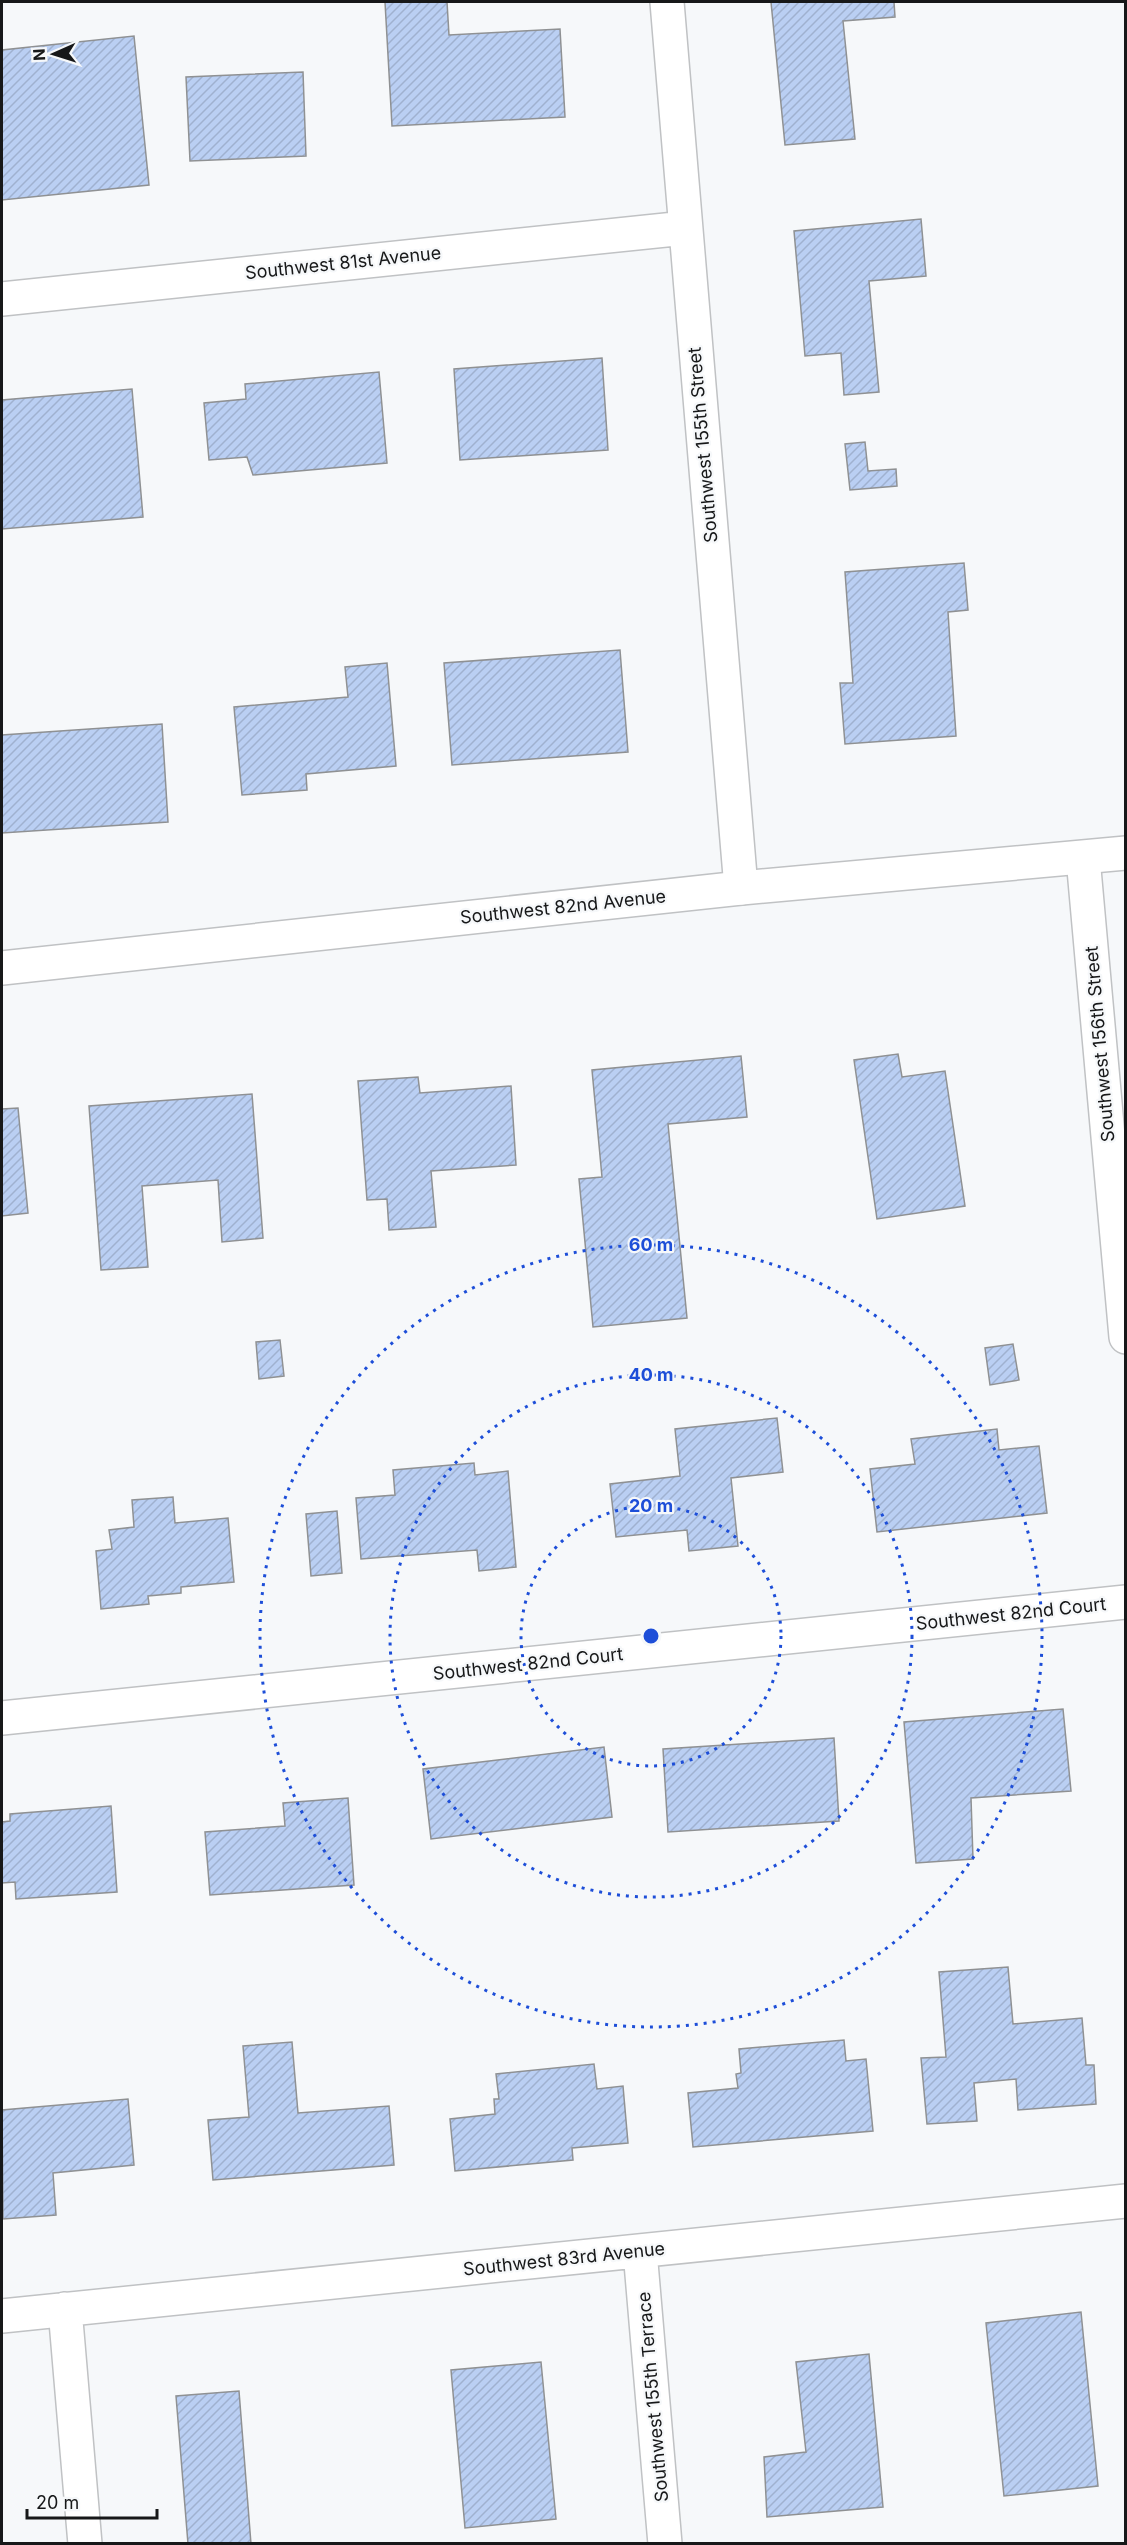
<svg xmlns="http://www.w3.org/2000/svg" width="1127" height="2545" font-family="Inter,sans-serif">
<defs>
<pattern id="building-hatch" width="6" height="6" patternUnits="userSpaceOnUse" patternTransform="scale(1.5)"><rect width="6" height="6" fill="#bacff3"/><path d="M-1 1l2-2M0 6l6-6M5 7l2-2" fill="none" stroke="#9fb1d0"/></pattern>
</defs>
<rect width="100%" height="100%" fill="#f6f8fa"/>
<path fill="url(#building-hatch)" stroke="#8f9193" stroke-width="1.5" d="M385,2H447L449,35L560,29L565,117L392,126Z
M771,2H894L895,17L843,21L855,139L785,145Z
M134,36L149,185L2,200V50Z
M303,72L306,156L190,161L186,77Z
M921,219L926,276L869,281L879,392L844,395L841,353L805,356L794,231Z
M602,358L608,450L460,460L454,369Z
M379,372L387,463L253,475L247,457L209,460L204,403L246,399L245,384Z
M132,389L143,517L2,529V400Z
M865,442L868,471L896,469L897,486L850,490L845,444Z
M964,563L968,610L948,612L956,736L845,744L840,683H853L845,572Z
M620,650L628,752L452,765L444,663Z
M387,663L396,766L306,774L307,790L242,795L234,707L348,697L345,667Z
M162,724L168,822L2,833V735Z
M898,1054L902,1077L945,1071L965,1206L877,1219L854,1060Z
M741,1056L747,1117L668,1124L687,1318L593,1327L579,1179L602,1177L592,1070Z
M418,1077L420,1093L511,1086L516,1165L431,1171L436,1227L389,1230L387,1199L367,1200L358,1081Z
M252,1094L263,1238L222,1242L218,1180L142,1186L148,1267L101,1270L89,1106Z
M18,1108L28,1213L2,1216V1109Z
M280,1340L284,1376L259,1379L256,1342Z
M1013,1344L1019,1380L990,1385L985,1348Z
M777,1418L783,1472L731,1478L738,1546L689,1551L687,1530L616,1537L610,1484L680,1476L675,1429Z
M997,1429L999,1450L1039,1446L1047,1513L877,1532L870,1469L915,1464L911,1439Z
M474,1463L475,1475L508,1471L516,1567L479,1571L477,1550L361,1559L356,1498L395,1495L393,1470Z
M173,1497L175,1523L228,1518L234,1582L181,1587V1593L148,1596L149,1604L101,1609L96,1551L112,1549L109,1530L134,1527L132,1500Z
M337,1511L342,1573L311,1576L306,1514Z
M1063,1709L1071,1791L971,1798L973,1859L916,1863L904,1722Z
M834,1738L839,1821L668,1832L663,1749Z
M604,1747L612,1817L431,1839L423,1769Z
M348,1798L354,1885L210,1895L205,1832L285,1826L283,1803Z
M111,1806L117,1892L16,1899L15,1882L2,1883V1822L10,1821V1814Z
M1008,1967L1013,2024L1082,2018L1086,2065H1094L1096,2104L1018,2110L1016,2079L974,2083L977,2121L927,2124L921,2058L946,2057L939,1972Z
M844,2040L846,2061L866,2059L873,2131L693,2147L688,2093L738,2088L736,2074L741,2073L739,2049Z
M292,2042L298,2113L389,2106L394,2165L213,2180L208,2120L249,2117L243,2046Z
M594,2064L597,2089L623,2086L628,2143L572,2148L573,2160L455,2171L450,2119L495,2114L494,2099H499L496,2074Z
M128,2099L134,2165L53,2173L56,2215L3,2219L2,2110Z
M1081,2312L1098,2486L1004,2496L986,2323Z
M869,2354L883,2507L767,2517L764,2457L806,2452L796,2362Z
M541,2362L556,2519L465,2528L451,2370Z
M239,2391L251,2544H188L176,2396Z"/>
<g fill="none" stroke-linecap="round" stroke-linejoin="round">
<defs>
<path id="minor" d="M667,2L741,888
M2,299L685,228
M1083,858L1126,1337
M2,1718L1126,1602
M640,2251L665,2544
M65,2309L85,2544
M2,2316L1126,2201"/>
<path id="tertiary" d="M2,968L741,888L1126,853"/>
</defs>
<use href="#minor" stroke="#c0c2c4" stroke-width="36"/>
<use href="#tertiary" stroke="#c0c2c4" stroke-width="36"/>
<use href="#minor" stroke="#fff" stroke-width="33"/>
<use href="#tertiary" stroke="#fff" stroke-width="33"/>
</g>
<g fill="none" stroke="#1d4ed8" stroke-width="3" stroke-dasharray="3 6">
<circle cx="651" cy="1636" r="130"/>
<circle cx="651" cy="1636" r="261"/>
<circle cx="651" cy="1636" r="391"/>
</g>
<g text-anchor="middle" stroke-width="4.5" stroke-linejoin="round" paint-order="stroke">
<g font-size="18" fill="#171819" stroke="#f6f8fa">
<text transform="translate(343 263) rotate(-6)" y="6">Southwest 81st Avenue</text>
<text transform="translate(703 445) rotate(-95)" y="6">Southwest 155th Street</text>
<text transform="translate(563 907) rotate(-6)" y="6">Southwest 82nd Avenue</text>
<text transform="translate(1100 1044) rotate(-95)" y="6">Southwest 156th Street</text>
<text transform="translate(1011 1614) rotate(-6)" y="6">Southwest 82nd Court</text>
<text transform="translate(528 1664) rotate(-6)" y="6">Southwest 82nd Court</text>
<text transform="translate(564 2259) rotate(-6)" y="6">Southwest 83rd Avenue</text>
<text transform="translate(653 2397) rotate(-95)" y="6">Southwest 155th Terrace</text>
</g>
</g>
<circle cx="651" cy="1636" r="9" fill="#1d4ed8" stroke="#f6f8fa" stroke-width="3"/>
<g font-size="18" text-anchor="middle" font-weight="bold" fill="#1d4ed8" stroke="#f6f8fa" stroke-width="4.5" stroke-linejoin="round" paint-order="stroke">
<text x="651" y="1251">60 m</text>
<text x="651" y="1381">40 m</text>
<text x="651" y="1512">20 m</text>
</g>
<rect width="1127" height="2545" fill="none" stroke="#171819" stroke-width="6"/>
<g transform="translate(54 54) rotate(267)" stroke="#f6f8fa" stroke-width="4.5" paint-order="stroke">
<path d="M0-4.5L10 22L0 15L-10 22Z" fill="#171819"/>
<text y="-9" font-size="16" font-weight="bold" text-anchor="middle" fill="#171819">N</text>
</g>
<path d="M27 2509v9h130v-9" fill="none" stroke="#171819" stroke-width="3"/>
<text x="36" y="2509" font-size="18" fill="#171819" stroke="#f6f8fa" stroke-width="4.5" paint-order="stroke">20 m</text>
</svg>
